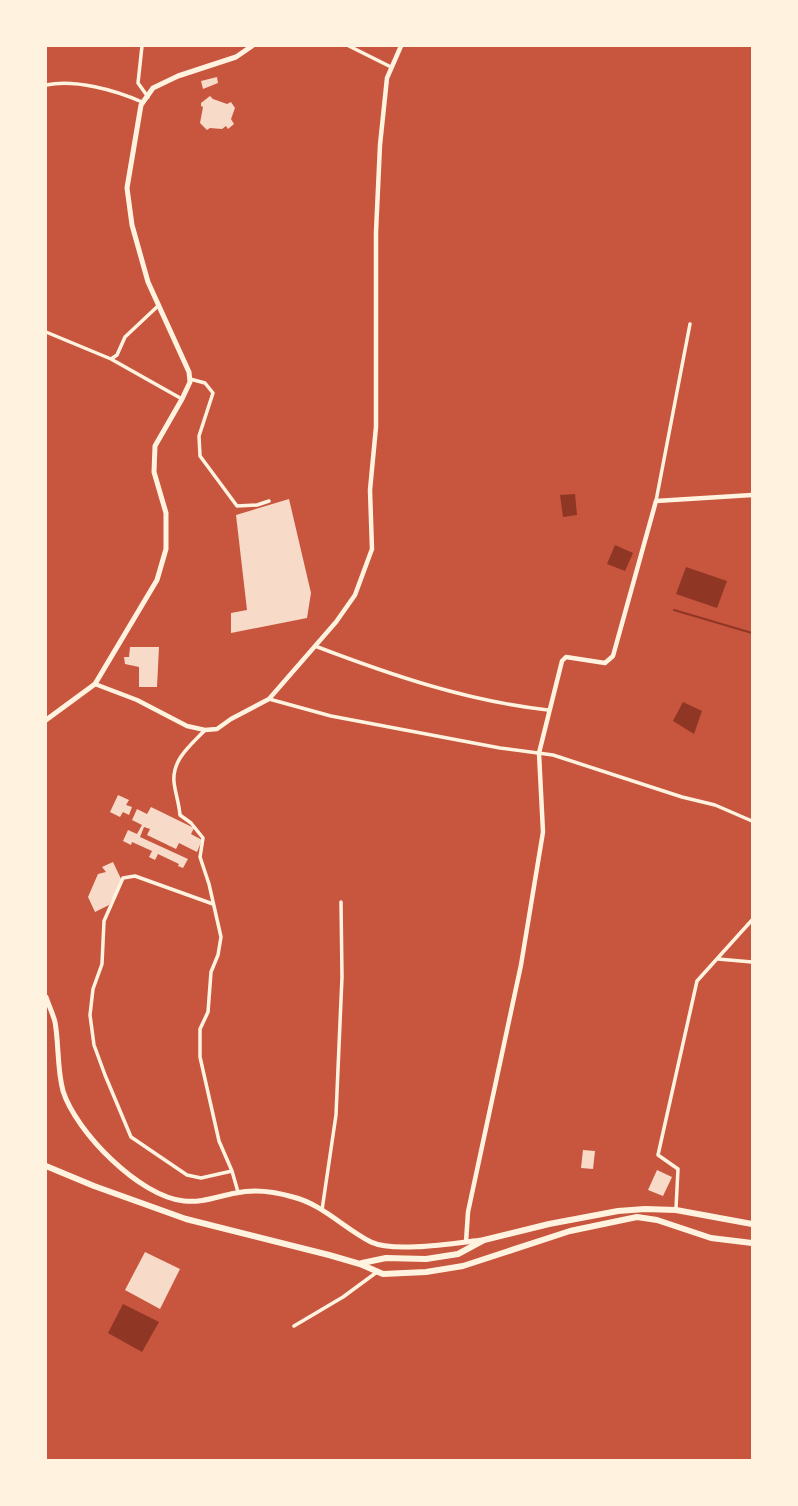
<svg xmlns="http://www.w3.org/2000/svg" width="798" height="1506" font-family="'PT Serif',serif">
<rect width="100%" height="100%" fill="#c8553d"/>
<path fill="#8f3625" d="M575,494L577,515L563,517L560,495Z
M615,545L633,553L625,571L607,564Z
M686,567L727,581L717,608L676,594Z
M683,702L702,711L694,734L673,721Z
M123,1304L159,1322L142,1352L108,1333Z"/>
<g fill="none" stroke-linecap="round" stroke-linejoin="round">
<path stroke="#8f3625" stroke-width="2" d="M674,610L752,633"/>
</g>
<path fill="#f7dbc8" d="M217,77L218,83L203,89L201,81Z
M210,96L213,99L227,104L231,102L235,108L231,119L234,124L228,129L226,126L222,129L210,128L207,130L200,123L203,107L201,106V103Z
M289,499L311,593L307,618L231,633V613L247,610L236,515Z
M130,647H159L157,687H139V667L125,664L124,657H129Z
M118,795L129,800L126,805L132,807L129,815L123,812L120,817L110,812Z
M151,807L194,828L191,834L202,840L197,852L179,843L176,849L147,835L150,829L144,827L140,837L188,859L183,868L178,866L179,864L158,854L155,860L149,857L152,851L132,842L131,845L123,841L128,830L137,834L142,825L132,820L137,809L147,814Z
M113,862L122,881L109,905L95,912L88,897L98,874L106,872L102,867Z
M583,1150L595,1151L593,1169L581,1168Z
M657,1170L672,1177L663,1196L648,1190Z
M145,1252L180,1269L160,1309L125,1290Z"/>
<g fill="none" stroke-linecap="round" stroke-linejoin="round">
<path stroke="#fff3e0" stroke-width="3.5" d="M142,46L138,83L148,97
M349,46L391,67
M46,85C75,79 115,90 142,102
M46,332L111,359L117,355L125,337L159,305
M111,359L182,399
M190,379L205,383L213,393L199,436L200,456L237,506L257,505L269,501
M656,501L690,324
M315,646C391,675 467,701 548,710
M269,699L331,716L500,748L553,755L682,797L715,805L752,821
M205,730C191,745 172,759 174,782C175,792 179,803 180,815L191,823L203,838L200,857L209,884L221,937L218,955L211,972L208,1012L200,1029V1057L219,1141L232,1171L238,1192
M213,904L135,876L123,878L104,921L102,964L93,989L90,1015L94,1045L105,1075L131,1137L187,1175L201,1178L232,1171
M718,959L752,962
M676,1208L678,1169L658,1155L697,981L752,920
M322,1210L336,1115L342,977L341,902
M294,1326L343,1297L377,1272"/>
<path stroke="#fff3e0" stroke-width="4.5" d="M95,684L137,700L187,726L205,730L217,729L231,719L269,699L336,622L355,595L372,549L370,490L376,427V232L380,145L387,78L401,46
M466,1242L468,1212L521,965L543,832L539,753L562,661L566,657L605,663L613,656L656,501L752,495"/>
<path stroke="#fff3e0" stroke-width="5" d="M46,720L95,684L157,580L166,549V513L154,472L155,446L182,399L190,382L189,372L148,282L132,225L127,188L141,105L153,88L178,76L236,57L252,46
M46,997C49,1006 53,1014 55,1022C59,1044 57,1069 63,1091C76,1132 140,1197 184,1201C203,1203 218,1196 236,1193C254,1189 276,1192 293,1197C322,1204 345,1229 371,1242C394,1253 455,1243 482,1240"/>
<path stroke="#fff3e0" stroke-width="6" d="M46,1166L94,1186L186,1219L329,1255L360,1264L383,1274L426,1272L463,1266L570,1231L637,1217L657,1220L711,1238L752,1243
M362,1263L386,1258L426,1259L458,1254L484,1240L549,1224L618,1211L645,1209L676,1210L752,1224"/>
</g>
<rect width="798" height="1506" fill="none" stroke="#fff3e0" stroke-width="94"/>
</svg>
